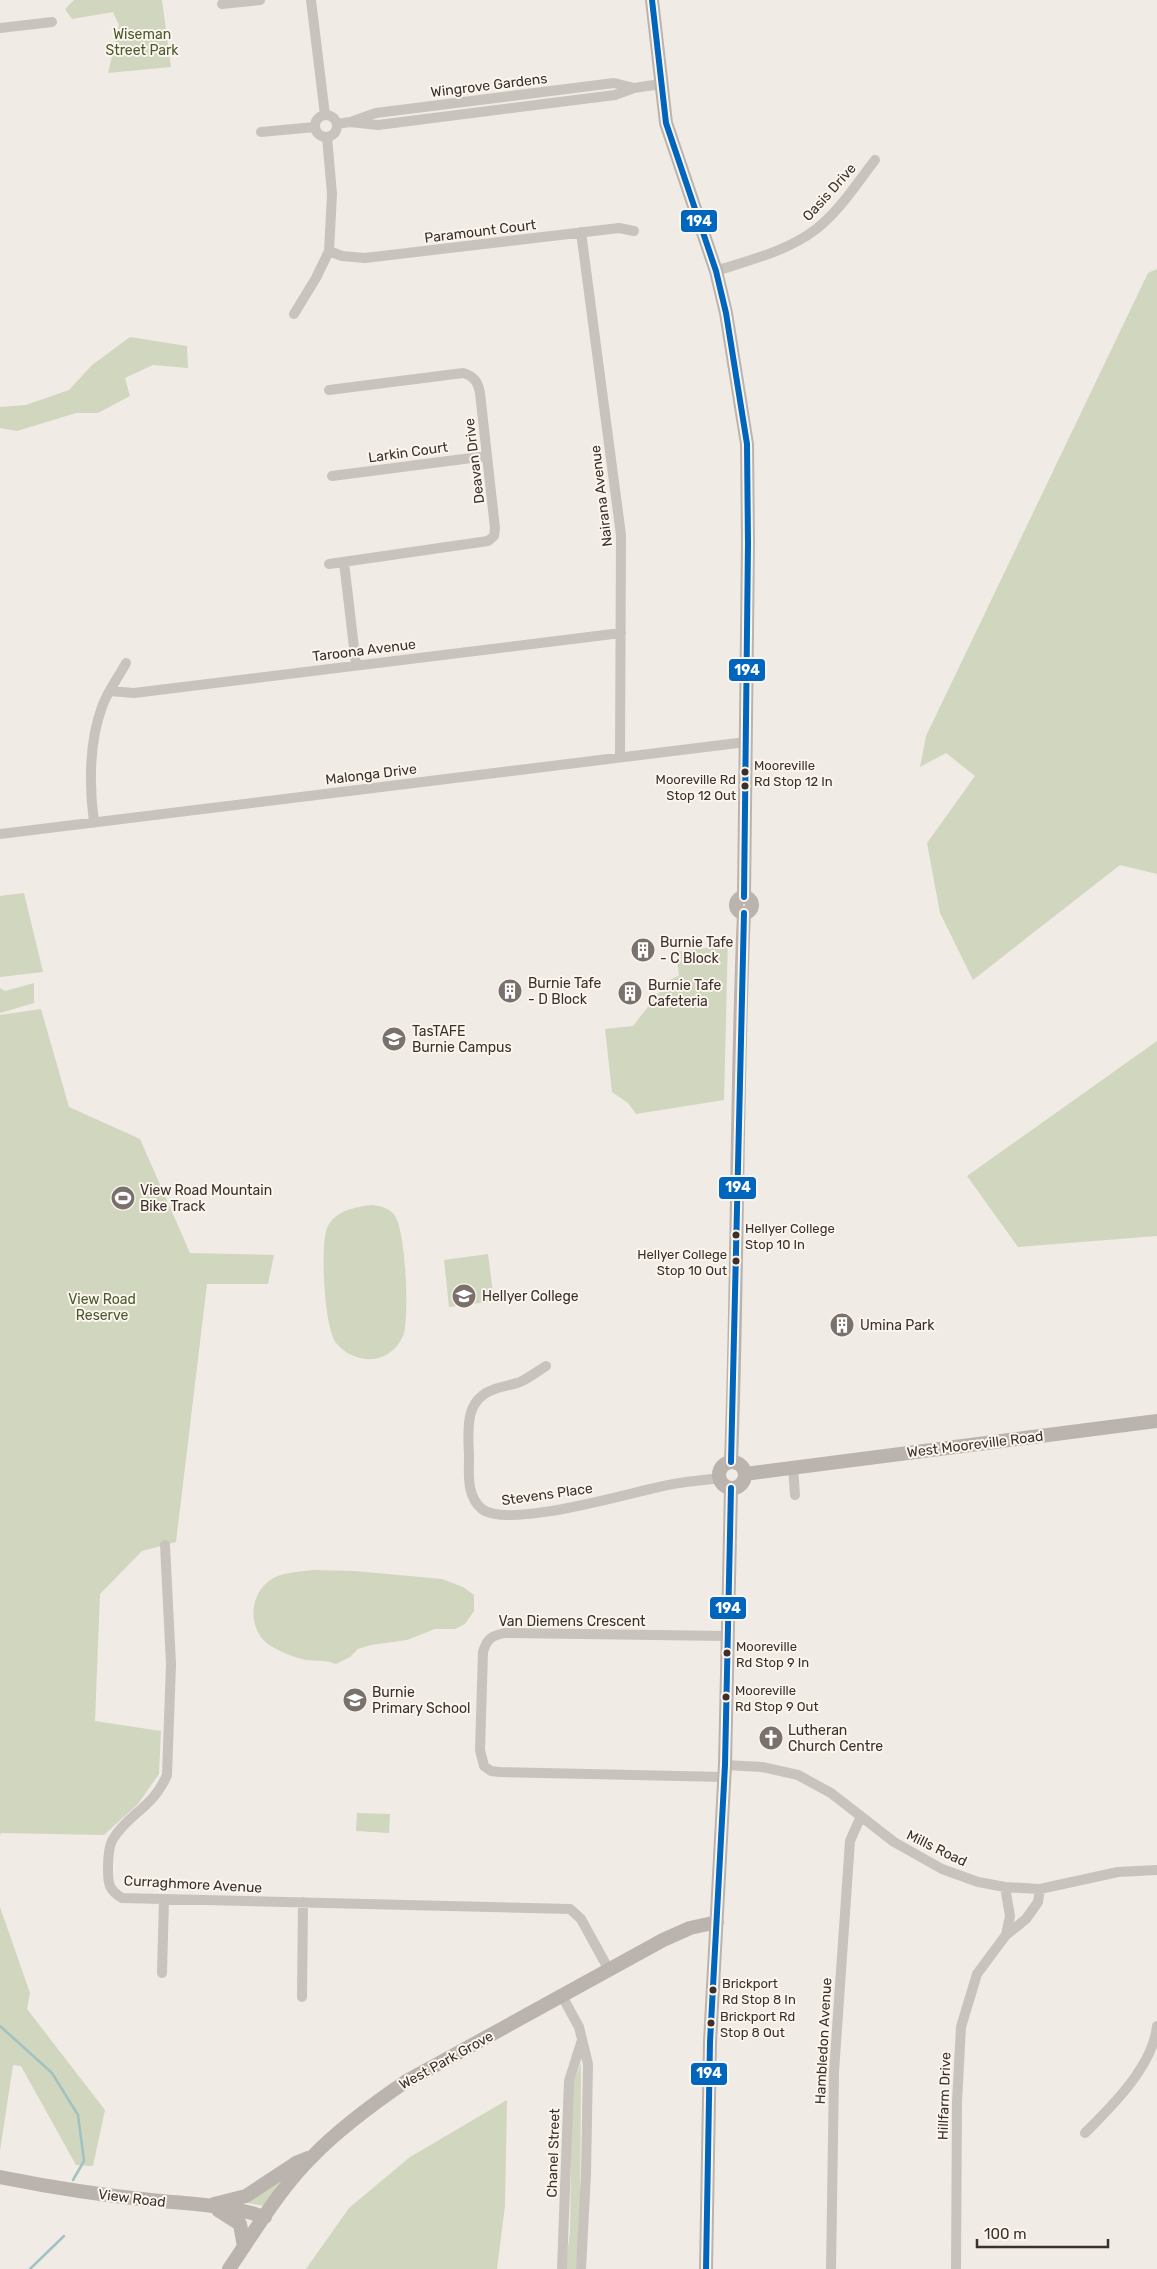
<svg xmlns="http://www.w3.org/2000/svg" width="1157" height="2269" font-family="Rubik,sans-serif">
<rect width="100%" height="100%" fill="#f0ebe5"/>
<path fill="#d1d6bf" d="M74,0H162L171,67L108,73L119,25L113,12L72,19L65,9Z
M1157,269V874L1120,865L973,980L940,913L927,843L975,776L946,753L920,767L926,736L1148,273Z
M130,337L187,346L188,368L153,365L125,378L130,396L98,413H76L17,431L0,428V407L26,405L69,390L92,365Z
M24,893L43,972L0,977V896Z
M728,938L724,1100L636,1114L628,1103L612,1092L605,1029L633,1026L669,980L679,976L676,952L706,948Z
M34,983V1003L0,1013V988L5,991Z
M41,1009L69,1107L140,1139L190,1253L274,1255L268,1284H207L176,1542L142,1551L100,1594L95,1721L161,1731L159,1774L138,1804L104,1835L1,1833L0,1836V1015Z
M1157,1041V1236L1018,1247L967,1176Z
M372,1205C381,1206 390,1208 395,1216C406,1234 409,1312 404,1333C400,1346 388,1357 374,1359C360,1360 346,1355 337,1344C324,1331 320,1245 327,1228C335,1210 356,1207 372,1205Z
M488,1254L494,1301L449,1307L444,1260Z
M313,1570L355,1571L442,1579L463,1587L474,1595V1611L465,1624L455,1629H435L407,1640L371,1645L358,1649L350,1657L336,1664C326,1660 317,1661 306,1660C295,1658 281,1652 271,1646C248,1632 248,1597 269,1581C280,1572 299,1572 313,1570Z
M357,1813L390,1814L389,1833L356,1831Z
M0,1907L30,1993L27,2009L105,2110L93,2166L76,2165L21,2066L13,2065L0,2151Z
M581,2063L580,2232L576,2269H565L570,2232L572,2086Z
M507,2100L505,2206L497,2269H306L349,2208L410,2157Z
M286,2174L264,2206L242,2202Z"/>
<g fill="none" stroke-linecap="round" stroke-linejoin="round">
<path stroke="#a1c2c1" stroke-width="2.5" d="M0,2026L52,2073L78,2115L84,2161L73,2180
M30,2269L64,2236"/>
<path stroke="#c9c3be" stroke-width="10" d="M311,0L325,115
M222,4L260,0
M0,28L52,22
M315 126a11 11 0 1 1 22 0a11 11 0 1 1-22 0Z
M353,121L376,113L614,83L634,88
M337,124L350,122L378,125L615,95L634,88L661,84
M261,132L315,127
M581,232L621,535L620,757
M329,251L342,256L365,258L619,228L634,231
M716,271C750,260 787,251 815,230C839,212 857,183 875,160
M294,314L316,278L329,251L332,194L327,137
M332,476L487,456
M344,562L356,665
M329,564L488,541L494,536L495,528L480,393C478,382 474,376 463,373L329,390
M110,691L134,693L621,633
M94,822C89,786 89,742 102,707C107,692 118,678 126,663
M0,834L746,742
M546,1366C538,1371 529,1378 520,1382C512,1385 503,1386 495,1389C464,1399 468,1429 469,1456C469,1473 466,1496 482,1509C507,1529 625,1494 659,1487C678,1482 699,1481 719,1478
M793,1467L795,1495
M165,1545L171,1664L167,1775C153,1808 129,1813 113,1839C108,1847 108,1861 108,1870C108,1884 109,1890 122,1898L570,1909L581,1919L609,1970
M725,1765L762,1767L798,1775L831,1793L894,1842L942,1869L978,1882L1005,1887L1040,1889L1118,1872L1157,1870
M724,1777L500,1772L491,1771L484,1766L480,1750L483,1652C487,1639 491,1636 504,1633L728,1636
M1005,1887L1010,1916L1006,1935
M162,1973L164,1899
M562,1996L579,2027L588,2064L586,2174L581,2269
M302,1997L303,1902
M1085,2133C1112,2106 1153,2066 1157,2026
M562,2269L569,2081L582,2040
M831,2269L834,2072L850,1841L861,1816
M956,2269L957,2102L961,2027L977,1974L1006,1935L1026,1919L1038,1902L1040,1889"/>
<path stroke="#bab3ae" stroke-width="14" d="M652,0L666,123L716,271L726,313L747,444L748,543L744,897
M736 905a8 8 0 1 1 16 0a8 8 0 1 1-16 0Z
M719 1475a13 13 0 1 1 26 0a13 13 0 1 1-26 0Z
M731,1462C738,1279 736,1096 744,913
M745,1474L1157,1421
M0,2177C50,2187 101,2195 151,2200C189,2204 229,2205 265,2217
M214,2204L246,2196L296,2163L308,2158
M218,2210L240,2224L244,2247
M229,2269C255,2231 280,2188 313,2156C340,2128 373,2104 405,2082L663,1940L690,1928L717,1922
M706,2269L710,2042L725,1765L731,1488"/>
<defs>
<path id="bus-1" d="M652,0L666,123L716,271L726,313L747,444L748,543L744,897
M731,1462L744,913
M706,2269L710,2042L725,1765L731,1488"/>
</defs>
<use href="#bus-1" stroke="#fbf5ee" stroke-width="10"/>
<use href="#bus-1" stroke="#0065bd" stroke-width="6"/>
</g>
<defs>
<symbol id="building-disc" viewBox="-11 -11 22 22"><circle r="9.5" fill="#7a716c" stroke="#fbf5ee"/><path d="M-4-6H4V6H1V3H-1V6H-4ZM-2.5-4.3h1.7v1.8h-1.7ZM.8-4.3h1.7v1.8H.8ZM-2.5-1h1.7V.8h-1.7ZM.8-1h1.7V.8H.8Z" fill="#fff"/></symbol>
<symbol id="university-disc" viewBox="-11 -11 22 22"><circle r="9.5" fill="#7a716c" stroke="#fbf5ee"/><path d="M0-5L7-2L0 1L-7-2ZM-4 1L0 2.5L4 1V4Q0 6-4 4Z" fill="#fff"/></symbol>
<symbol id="stadium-disc" viewBox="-11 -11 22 22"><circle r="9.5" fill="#7a716c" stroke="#fbf5ee"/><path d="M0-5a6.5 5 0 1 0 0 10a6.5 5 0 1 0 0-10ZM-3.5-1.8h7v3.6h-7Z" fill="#fff"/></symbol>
<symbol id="school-disc" viewBox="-11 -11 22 22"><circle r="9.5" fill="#7a716c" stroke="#fbf5ee"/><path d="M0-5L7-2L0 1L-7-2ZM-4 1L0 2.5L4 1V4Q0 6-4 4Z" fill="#fff"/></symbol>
<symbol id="church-disc" viewBox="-11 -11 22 22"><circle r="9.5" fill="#7a716c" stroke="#fbf5ee"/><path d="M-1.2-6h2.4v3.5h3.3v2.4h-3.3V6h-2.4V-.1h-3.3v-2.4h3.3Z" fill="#fff"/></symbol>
</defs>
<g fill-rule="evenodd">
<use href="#building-disc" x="629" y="936" width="28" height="28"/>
<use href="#building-disc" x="496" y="977" width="28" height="28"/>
<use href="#building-disc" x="616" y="979" width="28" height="28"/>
<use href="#university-disc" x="380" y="1025" width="28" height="28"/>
<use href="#stadium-disc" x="109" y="1184" width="28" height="28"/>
<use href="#university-disc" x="450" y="1282" width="28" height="28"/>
<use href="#building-disc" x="828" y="1311" width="28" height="28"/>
<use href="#school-disc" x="341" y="1686" width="28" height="28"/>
<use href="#church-disc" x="757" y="1724" width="28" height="28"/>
</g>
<g fill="#3b302b" stroke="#fbf5ee" stroke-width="2">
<circle cx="745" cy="772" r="4.5"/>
<circle cx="745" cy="786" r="4.5"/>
<circle cx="736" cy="1235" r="4.5"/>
<circle cx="736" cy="1261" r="4.5"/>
<circle cx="727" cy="1653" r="4.5"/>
<circle cx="726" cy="1697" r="4.5"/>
<circle cx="713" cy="1990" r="4.5"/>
<circle cx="711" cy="2023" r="4.5"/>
</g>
<g text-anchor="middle" stroke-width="4" stroke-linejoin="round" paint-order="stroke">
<g font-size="13" fill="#3b302b" stroke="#fbf5ee" text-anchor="start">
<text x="754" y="770">Mooreville<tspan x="754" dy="16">Rd Stop 12 In</tspan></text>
<text x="736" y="784" text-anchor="end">Mooreville Rd<tspan x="736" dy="16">Stop 12 Out</tspan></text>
<text x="745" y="1233">Hellyer College<tspan x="745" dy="16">Stop 10 In</tspan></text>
<text x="727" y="1259" text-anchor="end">Hellyer College<tspan x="727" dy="16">Stop 10 Out</tspan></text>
<text x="736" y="1651">Mooreville<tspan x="736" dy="16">Rd Stop 9 In</tspan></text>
<text x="735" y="1695">Mooreville<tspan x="735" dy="16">Rd Stop 9 Out</tspan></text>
<text x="722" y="1988">Brickport<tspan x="722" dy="16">Rd Stop 8 In</tspan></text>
<text x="720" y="2021">Brickport Rd<tspan x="720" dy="16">Stop 8 Out</tspan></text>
</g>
<g font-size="14" fill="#4a5a2e" stroke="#fbf5ee">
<text x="142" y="39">Wiseman<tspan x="142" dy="16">Street Park</tspan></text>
<text x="102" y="1304">View Road<tspan x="102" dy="16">Reserve</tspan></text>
</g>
<g font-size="14" fill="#3b302b" stroke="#fbf5ee">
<text transform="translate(489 85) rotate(-7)" y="5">Wingrove Gardens</text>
<text transform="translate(829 192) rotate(-48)" y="5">Oasis Drive</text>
<text transform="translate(480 231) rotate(-7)" y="5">Paramount Court</text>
<text transform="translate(408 452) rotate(-8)" y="5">Larkin Court</text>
<text transform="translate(474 461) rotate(-97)" y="5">Deavan Drive</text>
<text transform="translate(601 496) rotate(-97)" y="5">Nairana Avenue</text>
<text transform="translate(364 650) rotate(-7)" y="5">Taroona Avenue</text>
<text transform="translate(371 774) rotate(-7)" y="5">Malonga Drive</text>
<text transform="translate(975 1444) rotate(-7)" y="5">West Mooreville Road</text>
<text transform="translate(547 1494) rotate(-8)" y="5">Stevens Place</text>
<text x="572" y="1626">Van Diemens Crescent</text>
<text transform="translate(937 1848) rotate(26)" y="5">Mills Road</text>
<text transform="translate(193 1884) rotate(3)" y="5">Curraghmore Avenue</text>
<text transform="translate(823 2041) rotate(-87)" y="5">Hambledon Avenue</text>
<text transform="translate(446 2060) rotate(-29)" y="5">West Park Grove</text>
<text transform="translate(944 2096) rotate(-88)" y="5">Hillfarm Drive</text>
<text transform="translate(553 2153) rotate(-88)" y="5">Chanel Street</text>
<text transform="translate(132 2198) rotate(7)" y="5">View Road</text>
</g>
<g font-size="14" fill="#3b302b" stroke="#fbf5ee" text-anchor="start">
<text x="660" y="947">Burnie Tafe<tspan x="660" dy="16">- C Block</tspan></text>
<text x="528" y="988">Burnie Tafe<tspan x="528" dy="16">- D Block</tspan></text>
<text x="648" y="990">Burnie Tafe<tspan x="648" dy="16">Cafeteria</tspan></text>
<text x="412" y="1036">TasTAFE<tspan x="412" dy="16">Burnie Campus</tspan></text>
<text x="140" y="1195">View Road Mountain<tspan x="140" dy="16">Bike Track</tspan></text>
<text x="482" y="1301">Hellyer College</text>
<text x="860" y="1330">Umina Park</text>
<text x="372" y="1697">Burnie<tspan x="372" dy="16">Primary School</tspan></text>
<text x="788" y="1735">Lutheran<tspan x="788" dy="16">Church Centre</tspan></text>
</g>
</g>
<g stroke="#fbf5ee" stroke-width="2">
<rect x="680" y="209" width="38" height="24" rx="5" fill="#0065bd"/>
<rect x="728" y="658" width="38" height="24" rx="5" fill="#0065bd"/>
<rect x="718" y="1176" width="39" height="24" rx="5" fill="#0065bd"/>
<rect x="709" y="1596" width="38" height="24" rx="5" fill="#0065bd"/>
<rect x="690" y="2062" width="38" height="24" rx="5" fill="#0065bd"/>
</g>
<g font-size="14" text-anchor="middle" font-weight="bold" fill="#fff">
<text x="699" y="226">194</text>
<text x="747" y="675">194</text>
<text x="738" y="1192">194</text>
<text x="728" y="1613">194</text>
<text x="709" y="2078">194</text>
</g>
<path d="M977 2239v8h131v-8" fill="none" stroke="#3b302b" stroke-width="2.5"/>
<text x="984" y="2239" font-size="15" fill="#3b302b" stroke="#fbf5ee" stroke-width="4" paint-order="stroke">100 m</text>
</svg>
